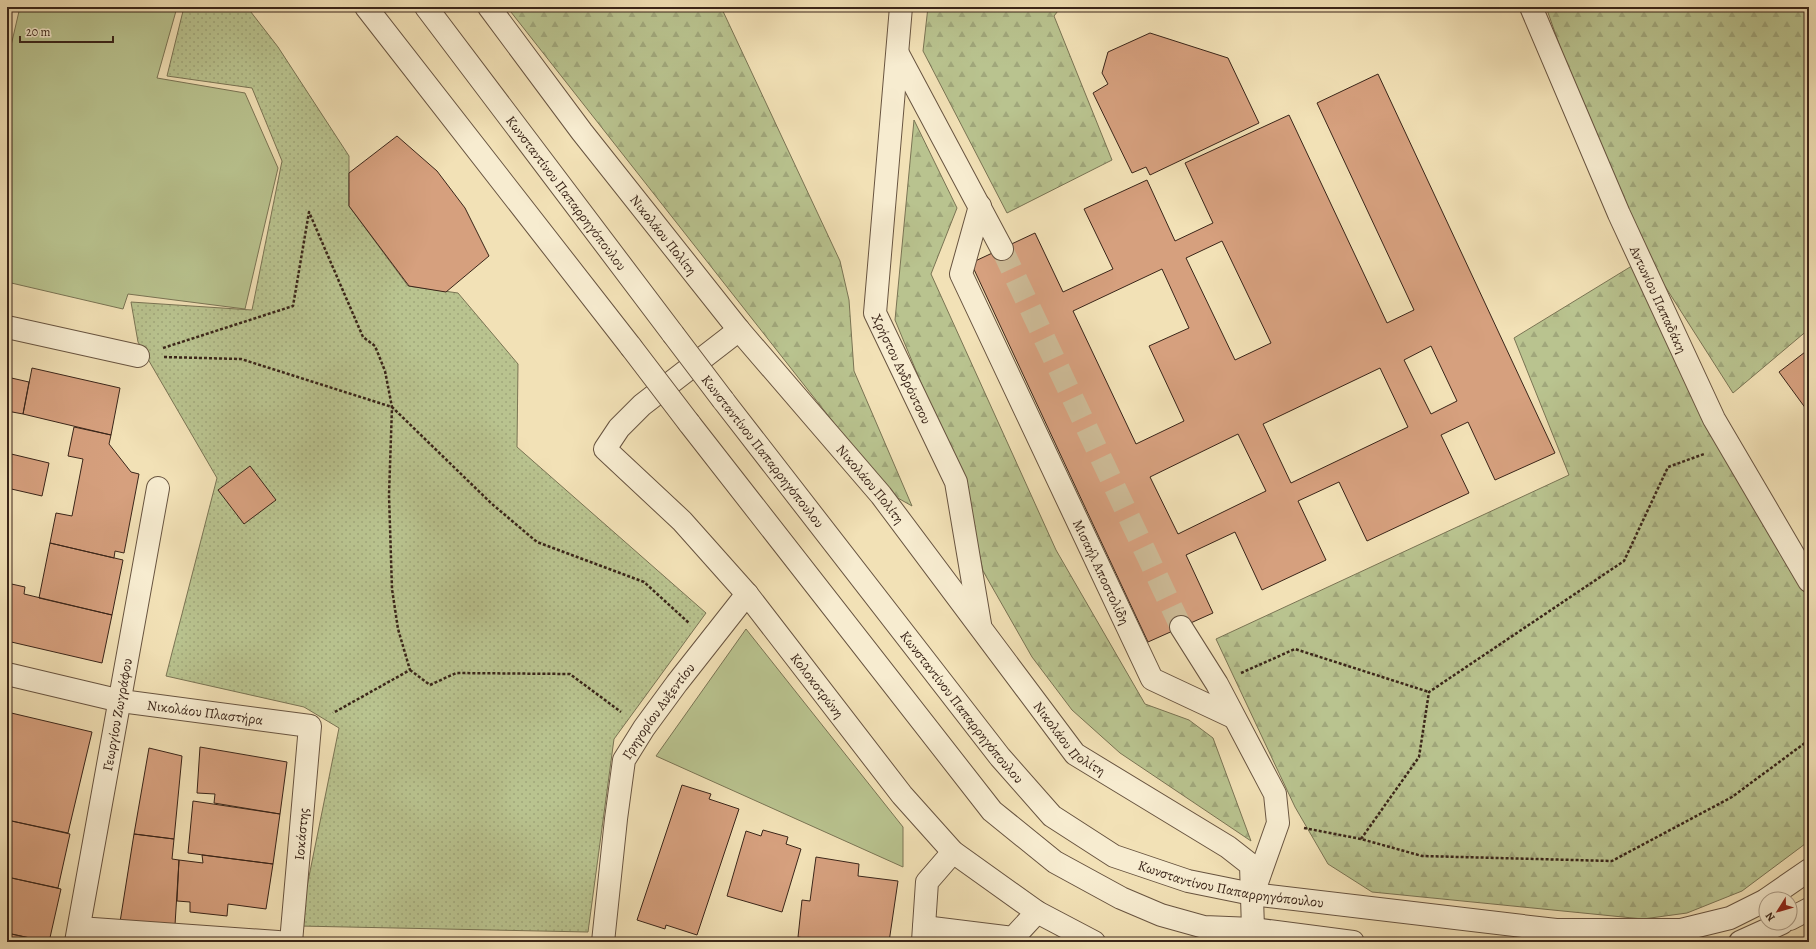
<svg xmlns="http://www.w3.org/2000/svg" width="1816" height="949" font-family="Alegreya,serif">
<defs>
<pattern id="grass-dots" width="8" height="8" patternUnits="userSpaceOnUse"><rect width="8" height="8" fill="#b9c38f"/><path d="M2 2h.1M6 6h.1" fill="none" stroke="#a0a77b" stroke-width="1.8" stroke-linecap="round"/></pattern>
<pattern id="forest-firs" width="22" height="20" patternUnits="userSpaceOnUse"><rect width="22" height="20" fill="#b9c38f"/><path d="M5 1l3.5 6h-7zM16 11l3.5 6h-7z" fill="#a0a77b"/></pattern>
</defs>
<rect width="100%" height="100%" fill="#f2e1b6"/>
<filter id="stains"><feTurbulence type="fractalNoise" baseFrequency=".005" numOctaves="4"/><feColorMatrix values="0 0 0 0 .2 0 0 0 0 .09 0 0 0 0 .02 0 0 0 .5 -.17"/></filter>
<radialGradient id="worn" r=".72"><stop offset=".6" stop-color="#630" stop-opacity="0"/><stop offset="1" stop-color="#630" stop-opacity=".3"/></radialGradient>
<path fill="url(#grass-dots)" stroke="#7a7454" d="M184,7H247L278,47L349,156V206L408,286L458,293L518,364L517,447L706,613L614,739L588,932L299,926L339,728L304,707L166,676L217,478L138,342L131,302L252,310L282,161L252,88L167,76Z"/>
<path fill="url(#forest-firs)" stroke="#7a7454" d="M507,7H721L840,261L849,300L854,371L912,506L889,493Z
M928,7H1061L1054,16L1112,160L1007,213L923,51Z
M1546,7H1809V329L1733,393L1619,214Z
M914,120L957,208L931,274L1056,550L1145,704L1189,720L1213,738L1251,841L1120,753L1072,710L1032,657L983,571L970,512L958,472L895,320Z
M1635,264L1706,421L1809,600V841L1742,891L1687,913L1643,919L1372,892L1328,864L1295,807L1216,639L1569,475L1514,338Z"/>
<path fill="#b9c38f" stroke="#7a7454" d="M20,7H161L176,11L157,78L245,93L278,168L245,309L128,294L123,309L7,282V63Z
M746,629L903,827V867L656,756Z"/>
<path fill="#d6a07e" stroke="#3a2519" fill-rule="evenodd" d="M1150,33L1228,58L1259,123L1150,175L1146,167L1132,173L1093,93L1108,84L1102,73L1108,52Z
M1378,74L1555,453L1495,480L1468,422L1441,435L1469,493L1367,541L1339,482L1298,501L1326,560L1262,590L1235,532L1186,555L1213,613L1148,642L971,263L1035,233L1063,292L1113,269L1084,209L1147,180L1175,241L1213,223L1185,163L1289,115L1387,323L1414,310L1317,103ZM1222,241L1271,343L1235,360L1186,258ZM1162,269L1189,328L1149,346L1184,421L1136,444L1073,311ZM1431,346L1457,401L1431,414L1404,360ZM1380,368L1408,427L1291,483L1263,424ZM1238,434L1266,491L1178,534L1150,477Z
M397,136L437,171L465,208L489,256L446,292L409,286L349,206V173Z
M1809,349V413L1779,372Z
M32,368L120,388L111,435L23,414Z
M7,377L29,382L23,414L7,411Z
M74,427L111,435L109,444L131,472L139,474L124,553L115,551L114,558L50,543L56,513L72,516L83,459L68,456Z
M7,453L49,463L42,496L7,488Z
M250,466L276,500L244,524L218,490Z
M50,543L123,560L112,615L39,598Z
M7,583L25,587L24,594L112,615L102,663L7,641Z
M7,712L92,732L68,833L7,820Z
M200,747L287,762L280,814L214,803L215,794L197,793Z
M149,748L182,756L174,839L134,834Z
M682,785L711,794L709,799L739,809L697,935L666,925L665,929L637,920Z
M193,801L280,814L273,864L188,853Z
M7,820L70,834L58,888L7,877Z
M763,830L788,837L786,844L801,849L782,912L727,896L746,831L761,836Z
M134,834L174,839L172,859L179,860L175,925L120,922Z
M202,855L273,864L266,909L228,904L227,916L190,912V902L177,901L179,860L203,863Z
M816,857L859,864L858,876L898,881L889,942H829L798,937L802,900L810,901Z
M7,877L61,889L49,942L7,933Z
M7,933L47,942H7Z"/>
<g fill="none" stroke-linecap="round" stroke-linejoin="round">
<path stroke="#cdbb97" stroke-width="22" stroke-dasharray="22 11" stroke-linecap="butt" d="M1002,249L1181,627"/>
<defs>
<g id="minor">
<path d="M366,7L631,347"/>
<path id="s1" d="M426,7L673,334"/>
<path id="s2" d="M489,7L582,132L739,330L881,495L1075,754L1228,847L1251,865L1253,929"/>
<path id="s3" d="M901,7L875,313L956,482L980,624"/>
<path id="s4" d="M1531,7L1619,214L1714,419L1809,581"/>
<path d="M898,54L1002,249"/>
<path id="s5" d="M980,206L961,274L1152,679L1233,717"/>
<path d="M7,327L138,356"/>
<path id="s6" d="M739,330L642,405L619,428L605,449L682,521L747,594L902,795L953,852L1037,912L1094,942"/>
<path id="s7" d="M723,400L1000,757L1052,816L1114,856L1188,881L1252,894L1556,930H1681L1730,918L1766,900"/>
<path d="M689,423L992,811L1055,862L1121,898L1161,915L1204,927L1253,929L1353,942"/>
<path d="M1181,627L1217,684L1275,794L1278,823L1255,888"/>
<path id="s8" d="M7,674L121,701L310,726L291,942"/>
<path d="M1767,899L1809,870"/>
<path d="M1790,919L1809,909"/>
<path d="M924,927L1013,938L1037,912"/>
<path d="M79,928L278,942"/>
<path d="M923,941L927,882L953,852"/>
<path id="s9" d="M76,942L158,488"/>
<path id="s10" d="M603,942L616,819L624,760L644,728L677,683L747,594"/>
<path d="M1740,942L1782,923"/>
</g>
</defs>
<use href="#minor" stroke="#685440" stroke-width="24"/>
<path stroke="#3a2519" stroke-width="2.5" stroke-dasharray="3 2" stroke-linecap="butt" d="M163,348L293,306L309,212L363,337L375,346L385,371L392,407L389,495L392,589L398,629L410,670L333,713
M164,357L241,359L392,407L492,504L537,542L644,582L689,623
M410,670L430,685L456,673L570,674L621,712
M1241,673L1295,649L1429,692
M1304,828L1361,839L1422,856L1612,861L1732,797L1809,740
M1361,839L1419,757L1429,692L1624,561L1668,467L1704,454"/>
<use href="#minor" stroke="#f7ecd0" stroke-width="22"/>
<defs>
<path id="minor-bridge" d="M673,334L723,400
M631,347L689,423"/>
</defs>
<use href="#minor-bridge" stroke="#685440" stroke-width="24" stroke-linecap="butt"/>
<use href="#minor-bridge" stroke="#f7ecd0" stroke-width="22"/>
</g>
<g text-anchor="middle" stroke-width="3.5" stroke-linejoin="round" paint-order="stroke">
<g font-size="14" fill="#3a2519" stroke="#f7ecd0">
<text dy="5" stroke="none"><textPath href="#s1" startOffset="233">Κωνσταντίνου Παπαρρηγόπουλου</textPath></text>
<text dy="5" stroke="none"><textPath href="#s2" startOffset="287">Νικολάου Πολίτη</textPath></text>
<text dy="5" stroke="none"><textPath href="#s4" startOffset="319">Αντωνίου Παπαδάκη</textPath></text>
<text dy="5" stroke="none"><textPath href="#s3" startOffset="369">Χρήστου Ανδρόυτσου</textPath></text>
<text transform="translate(763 451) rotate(52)" y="5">Κωνσταντίνου Παπαρρηγόπουλου</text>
<text dy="5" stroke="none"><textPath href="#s2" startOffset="611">Νικολάου Πολίτη</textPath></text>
<text dy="5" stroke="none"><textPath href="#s5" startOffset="400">Μισαήλ Αποστολίδη</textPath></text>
<text dy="5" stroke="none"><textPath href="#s6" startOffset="499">Κολοκοτρώνη</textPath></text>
<text dy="5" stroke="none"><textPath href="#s7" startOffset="389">Κωνσταντίνου Παπαρρηγόπουλου</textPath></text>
<text dy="5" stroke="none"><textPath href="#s8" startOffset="202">Νικολάου Πλαστήρα</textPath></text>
<text dy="5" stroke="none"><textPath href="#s10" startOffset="243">Γρηγορίου Αυξεντίου</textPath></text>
<text dy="5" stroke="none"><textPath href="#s9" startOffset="231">Γεωργίου Ζωγράφου</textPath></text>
<text dy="5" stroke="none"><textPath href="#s2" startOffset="935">Νικολάου Πολίτη</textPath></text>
<text transform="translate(301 834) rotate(-85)" y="5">Ιοκάστης</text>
<text dy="5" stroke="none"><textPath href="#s7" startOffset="725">Κωνσταντίνου Παπαρρηγόπουλου</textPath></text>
</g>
</g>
<rect width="1816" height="949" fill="none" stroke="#f2e1b6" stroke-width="24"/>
<rect x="8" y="8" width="1800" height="933" fill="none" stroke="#3a2519" stroke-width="2"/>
<rect x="12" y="12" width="1792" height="925" fill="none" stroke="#3a2519"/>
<g transform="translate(1778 911) rotate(233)"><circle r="19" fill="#f7ecd0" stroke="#ab9c87"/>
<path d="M0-3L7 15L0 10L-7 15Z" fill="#8f2418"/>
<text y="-6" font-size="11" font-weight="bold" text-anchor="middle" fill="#3a2519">N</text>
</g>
<path d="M20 36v6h93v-6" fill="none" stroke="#3a2519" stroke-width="2"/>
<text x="26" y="36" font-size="12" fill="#3a2519" stroke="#f7ecd0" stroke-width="3" paint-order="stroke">20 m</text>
<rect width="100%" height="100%" filter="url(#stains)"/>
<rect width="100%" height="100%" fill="url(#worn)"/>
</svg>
